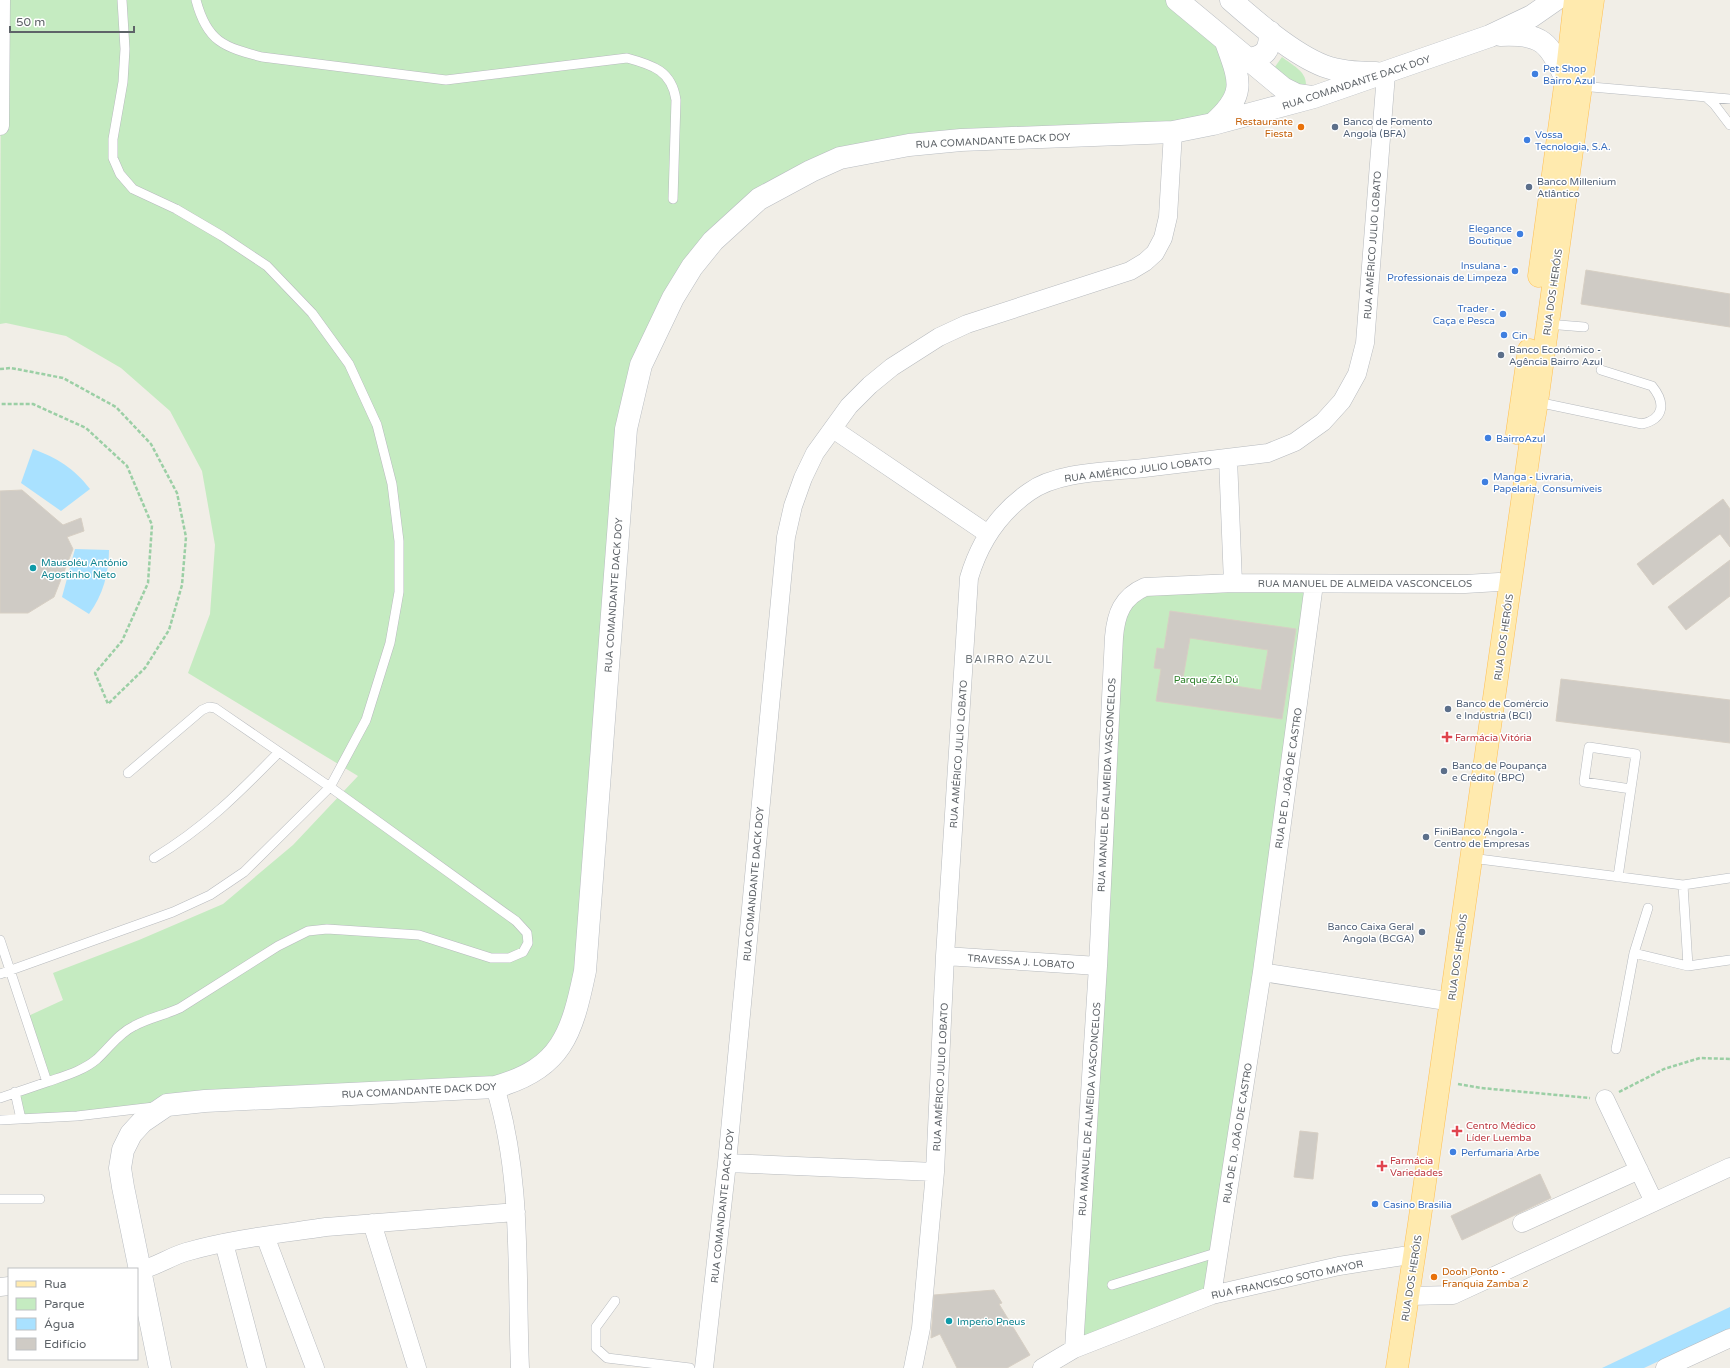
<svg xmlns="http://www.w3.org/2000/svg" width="1730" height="1368" font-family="'Varela Round',sans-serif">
<rect width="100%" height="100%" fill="#f1eee7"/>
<path fill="#c5ebc1" d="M1,0H1177L1234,65L1218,120L844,158L738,217L641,365L576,1010L530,1075L21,1119L15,1092L47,1082L26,1017L63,1000L53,973L139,940L223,904L293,845L358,776L188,673L210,614L215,545L202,471L170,411L121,368L66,336L6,323L0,324Z
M1282,57C1292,65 1306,71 1306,84L1299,88L1272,71Z
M1314,584L1212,1295L1074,1349L1114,637L1135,591Z"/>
<path fill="#a9e1ff" d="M33,449C57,458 74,468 90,489L61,511L21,483Z
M75,549L109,550C109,573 103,595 89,614L62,597Z
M1730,1307V1328L1644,1368H1602Z"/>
<path fill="#cfcbc5" stroke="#d7cfc4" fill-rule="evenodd" d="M1586,270L1730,294V327L1581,304Z
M22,490L63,525L81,518L84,531L67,537L73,549L54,597L28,613H0V491Z
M1723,499L1730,509V547L1720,534L1653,585L1637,564Z
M1730,560V596L1686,630L1668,607Z
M1170,611L1296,629L1282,719L1156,701L1161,669L1154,668L1157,648L1164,649ZM1190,638L1268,650L1261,690L1183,678Z
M1561,679L1730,700V743L1556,721Z
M1300,1131L1318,1133L1313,1179L1294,1177Z
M1540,1174L1551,1198L1462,1240L1451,1216Z
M994,1290L1002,1303L999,1304L1030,1355L1007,1368H957L940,1334L931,1338L934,1295Z"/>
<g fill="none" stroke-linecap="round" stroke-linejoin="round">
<defs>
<path id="lane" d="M196,0C207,42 224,47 262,57L446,80L627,58C653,65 672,71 676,100L673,199
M1580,86L1730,99
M1706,97L1714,104L1730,125
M1547,324L1584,327
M1537,402L1642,424C1664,419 1666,403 1652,386L1601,370
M154,858C204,828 238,794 279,752
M1471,858L1683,885L1730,878
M1618,877L1636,754L1589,747L1584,782L1631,789
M1683,885L1688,966
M0,940L47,1082L0,1098
M1634,953L1688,966L1730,960
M0,974L173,912L210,895L244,872L330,787L366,720L390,643L399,592V541L392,484L377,425L349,364L312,313L267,266L222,236L176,209L133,189L120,174L113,158V139L123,82L125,49L122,0
M1616,1049L1634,953L1648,908
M47,1082C64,1076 83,1071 97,1059C109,1048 119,1033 134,1026C148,1018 165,1015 180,1008L278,946L308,931L327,929L419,935L491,958H509L523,952L528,943L527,933L516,921L330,787L215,708L209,707L202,710L128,773
M15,1092L21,1119
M0,1120L77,1116L154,1107
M0,1199H40
M1112,1285L1219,1252
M615,1301L596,1327V1348L607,1358L690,1368"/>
<path id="street" d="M0,126L1,0
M833,429L988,534
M1228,458L1233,583
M945,956L1098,966
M1262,972L1440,1000
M495,1087C523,1178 516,1274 520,1368
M1605,1099L1654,1202
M727,1163L935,1172
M372,1223L417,1368
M1522,1223L1639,1170
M265,1236L315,1368
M224,1243L257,1368
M137,1271C154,1268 169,1257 186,1252C231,1239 279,1234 326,1227L516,1212
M0,1287L9,1286
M1212,1295L1262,972L1314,584
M1408,1296L1453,1295L1730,1167
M1074,1349L1098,966L1114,637C1116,614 1122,597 1145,587L1233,583L1465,584L1499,582
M704,1368L727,1163L786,537L793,506L803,478L815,453L849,406L870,385L892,367L939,337L967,324L1130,271L1145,262L1155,253L1163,238L1168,217L1173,132
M913,1368L921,1328L935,1172L945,956L969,578C979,544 999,513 1029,492C1058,471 1108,472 1144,468C1185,463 1227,458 1268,453L1295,442L1323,422L1342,401L1357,374L1365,343L1386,74
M1042,1368L1074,1349L1212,1295L1339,1266L1403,1256
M1665,1368L1730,1338"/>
<path id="secondary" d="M1177,0L1283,88L1297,95L1312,97
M1231,0C1256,22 1293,54 1324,66C1340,72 1358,73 1376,73
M1500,35C1543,33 1548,42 1566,79
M1247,59C1266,57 1270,50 1270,32
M1213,124C1247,94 1240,81 1226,42
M160,1368L123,1187L120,1168L123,1150L131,1134L142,1122L167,1105L205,1101L495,1087C562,1069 572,1033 585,971L626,429L641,365L673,298L692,267L713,241L759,199L811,171L840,158L909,145L961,140L1173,132L1213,124L1314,97L1490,36L1532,16L1555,0"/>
<path id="primary" d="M1539,276L1566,79L1575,0
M1517,433L1529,350
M1397,1368L1419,1224L1533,425L1537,402L1593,0"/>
</defs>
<use href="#lane" stroke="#b7babe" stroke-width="10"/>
<use href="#street" stroke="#b7babe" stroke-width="19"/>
<use href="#secondary" stroke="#b8bcc1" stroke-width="23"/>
<use href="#primary" stroke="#ffbf52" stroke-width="23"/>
<path stroke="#9bcfa5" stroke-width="2.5" stroke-dasharray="4 2" stroke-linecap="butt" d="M0,369L11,368L63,378L116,407L151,444L177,493L186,537L182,585L169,630L145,668L108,704L95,673L122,641L148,583L152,525L127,466L86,428L33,404H0
M1458,1084L1481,1088L1590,1098
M1619,1092L1664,1069L1700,1058L1730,1059"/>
<use href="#lane" stroke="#fff" stroke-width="9"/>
<use href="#street" stroke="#fff" stroke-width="18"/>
<use href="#secondary" stroke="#fff" stroke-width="22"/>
<use href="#primary" stroke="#ffeaae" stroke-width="22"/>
</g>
<g fill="#3f7fe0" stroke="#fff" stroke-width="1.5">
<circle cx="1535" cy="74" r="4"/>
<circle cx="1527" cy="140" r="4"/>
<circle cx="1520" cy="234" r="4"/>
<circle cx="1515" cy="271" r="4"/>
<circle cx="1503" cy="314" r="4"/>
<circle cx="1504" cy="335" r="4"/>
<circle cx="1488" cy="438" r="4"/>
<circle cx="1485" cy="482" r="4"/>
<circle cx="1453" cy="1152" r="4"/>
<circle cx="1375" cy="1204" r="4"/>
</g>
<g fill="#e8710a" stroke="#fff" stroke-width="1.5">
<circle cx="1301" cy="127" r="4"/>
<circle cx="1434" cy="1277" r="4"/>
</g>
<g fill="#5c6f8a" stroke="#fff" stroke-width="1.5">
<circle cx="1335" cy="127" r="4"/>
<circle cx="1529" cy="187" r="4"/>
<circle cx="1501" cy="355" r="4"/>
<circle cx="1448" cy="709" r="4"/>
<circle cx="1444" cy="771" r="4"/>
<circle cx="1426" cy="837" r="4"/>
<circle cx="1422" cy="932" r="4"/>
</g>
<g fill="#0f9aa8" stroke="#fff" stroke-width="1.5">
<circle cx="33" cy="568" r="4"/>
<circle cx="949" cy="1321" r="4"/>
</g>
<g fill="#e0444e" stroke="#fff" stroke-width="1.5">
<path d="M1445 731h4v4h4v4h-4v4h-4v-4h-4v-4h4z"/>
<path d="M1455 1125h4v4h4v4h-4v4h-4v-4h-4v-4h4z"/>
<path d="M1380 1160h4v4h4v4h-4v4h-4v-4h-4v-4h4z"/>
</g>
<g text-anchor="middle" stroke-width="3" stroke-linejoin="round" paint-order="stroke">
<g font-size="10" fill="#366cbe" stroke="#fff" text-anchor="start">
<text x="1543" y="72">Pet Shop<tspan x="1543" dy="12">Bairro Azul</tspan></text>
<text x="1535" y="138">Vossa<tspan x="1535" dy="12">Tecnologia, S.A.</tspan></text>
<text x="1512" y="232" text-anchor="end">Elegance<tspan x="1512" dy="12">Boutique</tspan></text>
<text x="1507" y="269" text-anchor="end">Insulana -<tspan x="1507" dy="12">Professionais de Limpeza</tspan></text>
<text x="1495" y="312" text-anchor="end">Trader -<tspan x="1495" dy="12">Caça e Pesca</tspan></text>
<text x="1512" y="339">Cin</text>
<text x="1496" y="442">BairroAzul</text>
<text x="1493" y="480">Manga - Livraria,<tspan x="1493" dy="12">Papelaria, Consumíveis</tspan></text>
<text x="1461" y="1156">Perfumaria Arbe</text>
<text x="1383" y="1208">Casino Brasilia</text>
</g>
<g font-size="10" fill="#5e6368" stroke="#fff">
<text transform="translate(1356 82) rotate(-18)" y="4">RUA COMANDANTE DACK DOY</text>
<text transform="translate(993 140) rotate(-3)" y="4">RUA COMANDANTE DACK DOY</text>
<text transform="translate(1372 245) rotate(-86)" y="4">RUA AMÉRICO JULIO LOBATO</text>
<text transform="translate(1552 292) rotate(-82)" y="4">RUA DOS HERÓIS</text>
<text transform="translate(1138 469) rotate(-7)" y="4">RUA AMÉRICO JULIO LOBATO</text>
<text x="1365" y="587">RUA MANUEL DE ALMEIDA VASCONCELOS</text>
<text transform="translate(613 595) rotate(-86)" y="4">RUA COMANDANTE DACK DOY</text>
<text transform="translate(1503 637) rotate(-82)" y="4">RUA DOS HERÓIS</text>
<text transform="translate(958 754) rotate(-86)" y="4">RUA AMÉRICO JULIO LOBATO</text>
<text transform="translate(1288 778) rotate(-82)" y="4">RUA DE D. JOÃO DE CASTRO</text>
<text transform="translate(1106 785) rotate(-87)" y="4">RUA MANUEL DE ALMEIDA VASCONCELOS</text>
<text transform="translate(753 884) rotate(-85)" y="4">RUA COMANDANTE DACK DOY</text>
<text transform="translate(1457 957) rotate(-82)" y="4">RUA DOS HERÓIS</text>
<text transform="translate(1021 961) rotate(4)" y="4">TRAVESSA J. LOBATO</text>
<text transform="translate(940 1077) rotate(-87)" y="4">RUA AMÉRICO JULIO LOBATO</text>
<text transform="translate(419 1090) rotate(-3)" y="4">RUA COMANDANTE DACK DOY</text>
<text transform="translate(1089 1109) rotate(-86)" y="4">RUA MANUEL DE ALMEIDA VASCONCELOS</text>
<text transform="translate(1237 1133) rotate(-81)" y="4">RUA DE D. JOÃO DE CASTRO</text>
<text transform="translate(722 1206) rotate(-84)" y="4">RUA COMANDANTE DACK DOY</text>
<text transform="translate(1411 1278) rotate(-81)" y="4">RUA DOS HERÓIS</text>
<text transform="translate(1287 1279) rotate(-12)" y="4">RUA FRANCISCO SOTO MAYOR</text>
</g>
<g font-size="10" fill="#c56008" stroke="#fff" text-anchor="end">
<text x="1293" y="125">Restaurante<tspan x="1293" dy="12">Fiesta</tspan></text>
<text x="1442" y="1275" text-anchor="start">Dooh Ponto -<tspan x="1442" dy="12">Franquia Zamba 2</tspan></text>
</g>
<g font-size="10" fill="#4e5e75" stroke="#fff" text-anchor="start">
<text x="1343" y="125">Banco de Fomento<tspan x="1343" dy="12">Angola (BFA)</tspan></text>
<text x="1537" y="185">Banco Millenium<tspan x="1537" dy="12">Atlântico</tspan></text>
<text x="1509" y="353">Banco Económico -<tspan x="1509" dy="12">Agência Bairro Azul</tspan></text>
<text x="1456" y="707">Banco de Comércio<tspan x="1456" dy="12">e Indústria (BCI)</tspan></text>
<text x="1452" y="769">Banco de Poupança<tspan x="1452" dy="12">e Crédito (BPC)</tspan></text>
<text x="1434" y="835">FiniBanco Angola -<tspan x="1434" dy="12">Centro de Empresas</tspan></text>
<text x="1414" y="930" text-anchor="end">Banco Caixa Geral<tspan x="1414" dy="12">Angola (BCGA)</tspan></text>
</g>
<g font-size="10" fill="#0d838f" stroke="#fff" text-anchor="start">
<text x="41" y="566">Mausoléu António<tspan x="41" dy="12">Agostinho Neto</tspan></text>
<text x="957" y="1325">Imperio Pneus</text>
</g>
<g font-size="10" fill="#2f812b" stroke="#fff">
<text x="1206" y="683">Parque Zé Dú</text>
</g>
<g font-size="10" fill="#be3a42" stroke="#fff" text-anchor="start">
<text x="1455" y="741">Farmácia Vitória</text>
<text x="1466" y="1129">Centro Médico<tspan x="1466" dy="12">Líder Luemba</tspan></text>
<text x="1390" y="1164">Farmácia<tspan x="1390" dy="12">Variedades</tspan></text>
</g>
<g font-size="11" letter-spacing="1" fill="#6f767a" stroke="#fff">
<text x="1009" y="663">BAIRRO AZUL</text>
</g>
</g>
<rect x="8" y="1268" width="130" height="92" fill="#ffffff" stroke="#bfc1c3"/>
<rect x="16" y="1281" width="20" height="6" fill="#ffeaae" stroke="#bfc1c3"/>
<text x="44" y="1288" font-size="12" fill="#5e6368">Rua</text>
<rect x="16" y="1298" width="20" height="12" fill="#c5ebc1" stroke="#bfc1c3"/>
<text x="44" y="1308" font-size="12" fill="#5e6368">Parque</text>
<rect x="16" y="1318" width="20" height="12" fill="#a9e1ff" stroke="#bfc1c3"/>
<text x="44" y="1328" font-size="12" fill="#5e6368">Água</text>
<rect x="16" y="1338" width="20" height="12" fill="#cfcbc5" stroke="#bfc1c3"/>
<text x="44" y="1348" font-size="12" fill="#5e6368">Edifício</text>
<path d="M10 26v6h124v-6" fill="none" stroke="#5e6368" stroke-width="2"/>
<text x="16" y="26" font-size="12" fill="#5e6368" stroke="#ffffff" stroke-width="3" paint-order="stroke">50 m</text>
</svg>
